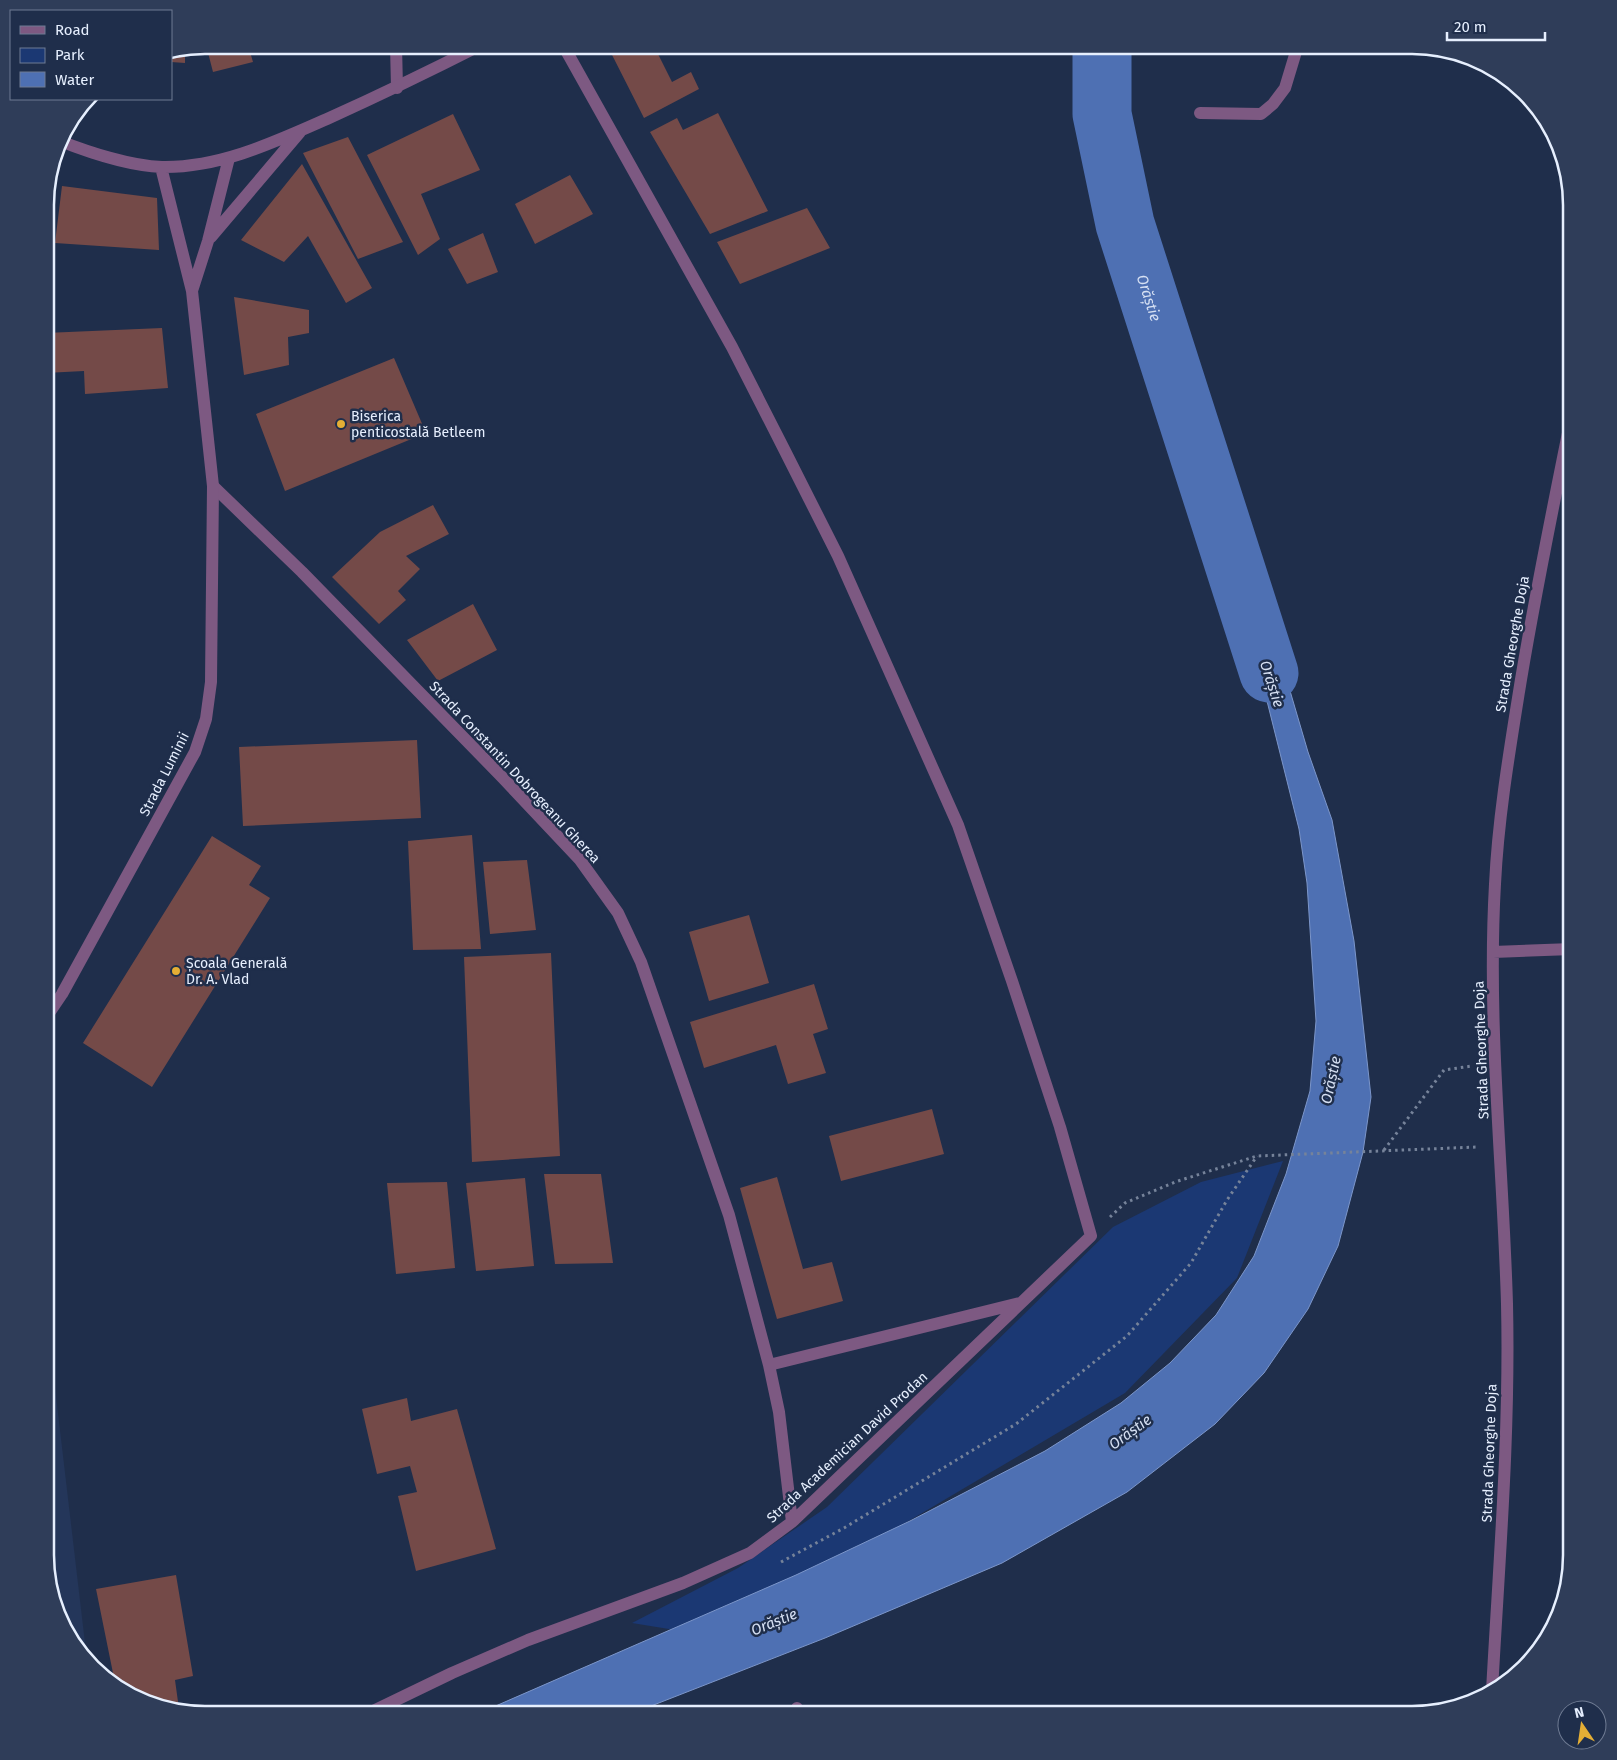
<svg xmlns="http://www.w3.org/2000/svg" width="1617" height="1760" font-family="'Fira Sans',sans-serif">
<rect width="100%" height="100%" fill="#1f2e4b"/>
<path fill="#24365a" d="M45,1311H46L87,1660L78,1653L54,1607L45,1556Z"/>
<path fill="#1b3873" d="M1283,1161L1237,1278L1125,1393L814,1577L675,1630L632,1623L738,1568L827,1507L1113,1227L1201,1182Z"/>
<path fill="#4e70b3" stroke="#7c96ca" d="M1252,592L1269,630L1288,684L1308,752L1332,820L1354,941L1371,1097L1363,1152L1338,1246L1308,1309L1264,1373L1215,1424L1127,1492L1002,1563L825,1638L628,1715H475L796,1575L910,1521L1045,1451L1121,1403L1170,1363L1216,1315L1254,1256L1286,1174L1310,1091L1316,1021L1307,883L1299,829L1241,597Z"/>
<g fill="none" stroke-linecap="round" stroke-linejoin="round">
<path stroke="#4e70b3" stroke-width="59" id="s1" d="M1102,45V114L1125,224L1269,673"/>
</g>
<path fill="#744a48" d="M206,45H248L253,62L213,72Z
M607,45H660L655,48L672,82L691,72L699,89L644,118Z
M761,45H780L765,52Z
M185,49V63L171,62V52Z
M718,113L768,211L710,234L650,132L677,118L683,130Z
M453,114L480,170L421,194L440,239L418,255L367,155Z
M348,137L403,242L358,259L303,153Z
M302,164L372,288L346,303L308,236L284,262L241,240Z
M570,175L593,214L535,244L515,204Z
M62,186L157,198L159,250L55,243Z
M807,208L830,248L740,284L717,242Z
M483,233L498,272L467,284L448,249Z
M234,297L309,310V333L288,337L289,365L244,375Z
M162,328L168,388L85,394L84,371L45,373V333Z
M394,358L426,433L285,491L256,414Z
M433,505L449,534L406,556L420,569L398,591L406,600L379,624L332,577L380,532Z
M473,604L497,650L438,681L407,640Z
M417,740L421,818L243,826L239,747Z
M472,835L481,949L413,950L408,841Z
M212,836L261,866L249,885L270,898L152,1087L83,1043Z
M527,860L536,930L490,934L483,862Z
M749,915L769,983L709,1001L689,932Z
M551,953L560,1156L472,1162L464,957Z
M814,984L828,1029L813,1034L826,1073L788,1084L776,1045L704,1068L690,1022Z
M932,1109L944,1154L841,1181L829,1136Z
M544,1174H601L613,1263L555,1264Z
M777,1177L803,1269L832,1262L843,1301L777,1319L740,1188Z
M525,1178L534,1266L476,1271L466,1183Z
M447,1182L455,1268L396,1274L387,1183Z
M407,1398L411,1421L457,1409L496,1549L416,1571L398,1496L417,1492L410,1466L377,1474L362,1409Z
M176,1575L193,1676L175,1680L179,1709L134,1698L115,1683L96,1589Z"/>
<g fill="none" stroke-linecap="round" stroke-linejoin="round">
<path stroke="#76839a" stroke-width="3" stroke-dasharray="2.5 4" stroke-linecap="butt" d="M1384,1150L1444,1070L1472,1066
M1110,1217L1125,1203L1175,1182L1257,1156L1477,1147
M781,1562L844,1528L1016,1424L1127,1336L1191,1263L1227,1200L1257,1156"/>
<path stroke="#7d5982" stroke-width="12" d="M396,45L397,88
M1200,113L1261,114L1273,104L1285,88L1298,45
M213,486L302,572L502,777L580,860L618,913L641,962L729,1215L769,1365L779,1412L792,1522
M1493,952L1572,949
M769,1365L1020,1303
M1492,1691C1499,1562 1510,1433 1507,1304C1503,1164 1487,1024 1495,884C1498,822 1508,760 1518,698C1533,603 1553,508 1572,413
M797,1708L800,1715
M365,1715L452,1673L528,1640L683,1583L750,1553L792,1522L1091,1236L1060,1127L1012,981L958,825L838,556L786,453L732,347L563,45"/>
<path stroke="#7d5982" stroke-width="12" d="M60,141C88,152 131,166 162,167C220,168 275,142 327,119C380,95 430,71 481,45
M161,167L192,291
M211,237L300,132
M45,1019L62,994L195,752L206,719L211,682L213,486L192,291L208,241L229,158"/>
</g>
<g fill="#e4ae35" stroke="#1f2e4b" stroke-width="2">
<circle cx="341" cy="424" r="5"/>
<circle cx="176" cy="971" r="5"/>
</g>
<g text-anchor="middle" stroke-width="5" stroke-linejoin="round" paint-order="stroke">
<g font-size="14" fill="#e6effe" stroke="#1f2e4b" text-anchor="start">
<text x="351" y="421">Biserica<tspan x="351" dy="16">penticostală Betleem</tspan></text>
<text x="186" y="968">Școala Generală<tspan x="186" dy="16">Dr. A. Vlad</tspan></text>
</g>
<g font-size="14" fill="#e6effe" stroke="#1f2e4b">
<text transform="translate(1512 644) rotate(-80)" y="5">Strada Gheorghe Doja</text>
<text transform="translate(515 772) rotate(47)" y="5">Strada Constantin Dobrogeanu Gherea</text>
<text transform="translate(164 774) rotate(-63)" y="5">Strada Luminii</text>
<text transform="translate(1481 1050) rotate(-92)" y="5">Strada Gheorghe Doja</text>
<text transform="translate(847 1447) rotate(-43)" y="5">Strada Academician David Prodan</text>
<text transform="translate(1489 1453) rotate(-88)" y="5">Strada Gheorghe Doja</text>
</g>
<g font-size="15" font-style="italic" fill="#d6e0f3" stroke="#1f2e4b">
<text dy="5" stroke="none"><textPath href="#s1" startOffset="259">Orăștie</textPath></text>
<text transform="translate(1272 684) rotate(72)" y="5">Orăștie</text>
<text transform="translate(1331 1080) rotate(-78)" y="5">Orăștie</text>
<text transform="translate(1130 1432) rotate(-36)" y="5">Orăștie</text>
<text transform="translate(774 1622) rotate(-22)" y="5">Orăștie</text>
</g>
</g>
<path d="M0 0H1617V1760H0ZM205 54H1412A151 151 0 0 1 1563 205V1555A151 151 0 0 1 1412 1706H205A151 151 0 0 1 54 1555V205A151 151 0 0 1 205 54Z" fill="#2f3d59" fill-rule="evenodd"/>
<path fill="none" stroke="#e6effe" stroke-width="2.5" d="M205 54H1412A151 151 0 0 1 1563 205V1555A151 151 0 0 1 1412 1706H205A151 151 0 0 1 54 1555V205A151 151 0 0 1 205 54Z"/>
<rect x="10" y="10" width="162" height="90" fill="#1f2e4b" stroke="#6f7b93"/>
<rect x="20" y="26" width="25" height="8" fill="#7d5982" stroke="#6f7b93"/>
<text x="55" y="35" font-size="15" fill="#e6effe">Road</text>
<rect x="20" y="48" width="25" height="15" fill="#1b3873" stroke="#6f7b93"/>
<text x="55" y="60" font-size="15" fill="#e6effe">Park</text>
<rect x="20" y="72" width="25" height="15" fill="#4e70b3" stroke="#6f7b93"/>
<text x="55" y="85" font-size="15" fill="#e6effe">Water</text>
<g transform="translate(1582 1725) rotate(347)"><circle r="24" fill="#1f2e4b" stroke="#6f7b93"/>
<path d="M0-4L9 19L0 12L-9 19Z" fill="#e4ae35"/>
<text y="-8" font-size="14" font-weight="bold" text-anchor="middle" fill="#e6effe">N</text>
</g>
<path d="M1447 32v8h98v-8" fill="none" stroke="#e6effe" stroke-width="2.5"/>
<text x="1454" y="32" font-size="15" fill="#e6effe" stroke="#1f2e4b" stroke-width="4" paint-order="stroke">20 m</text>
</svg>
